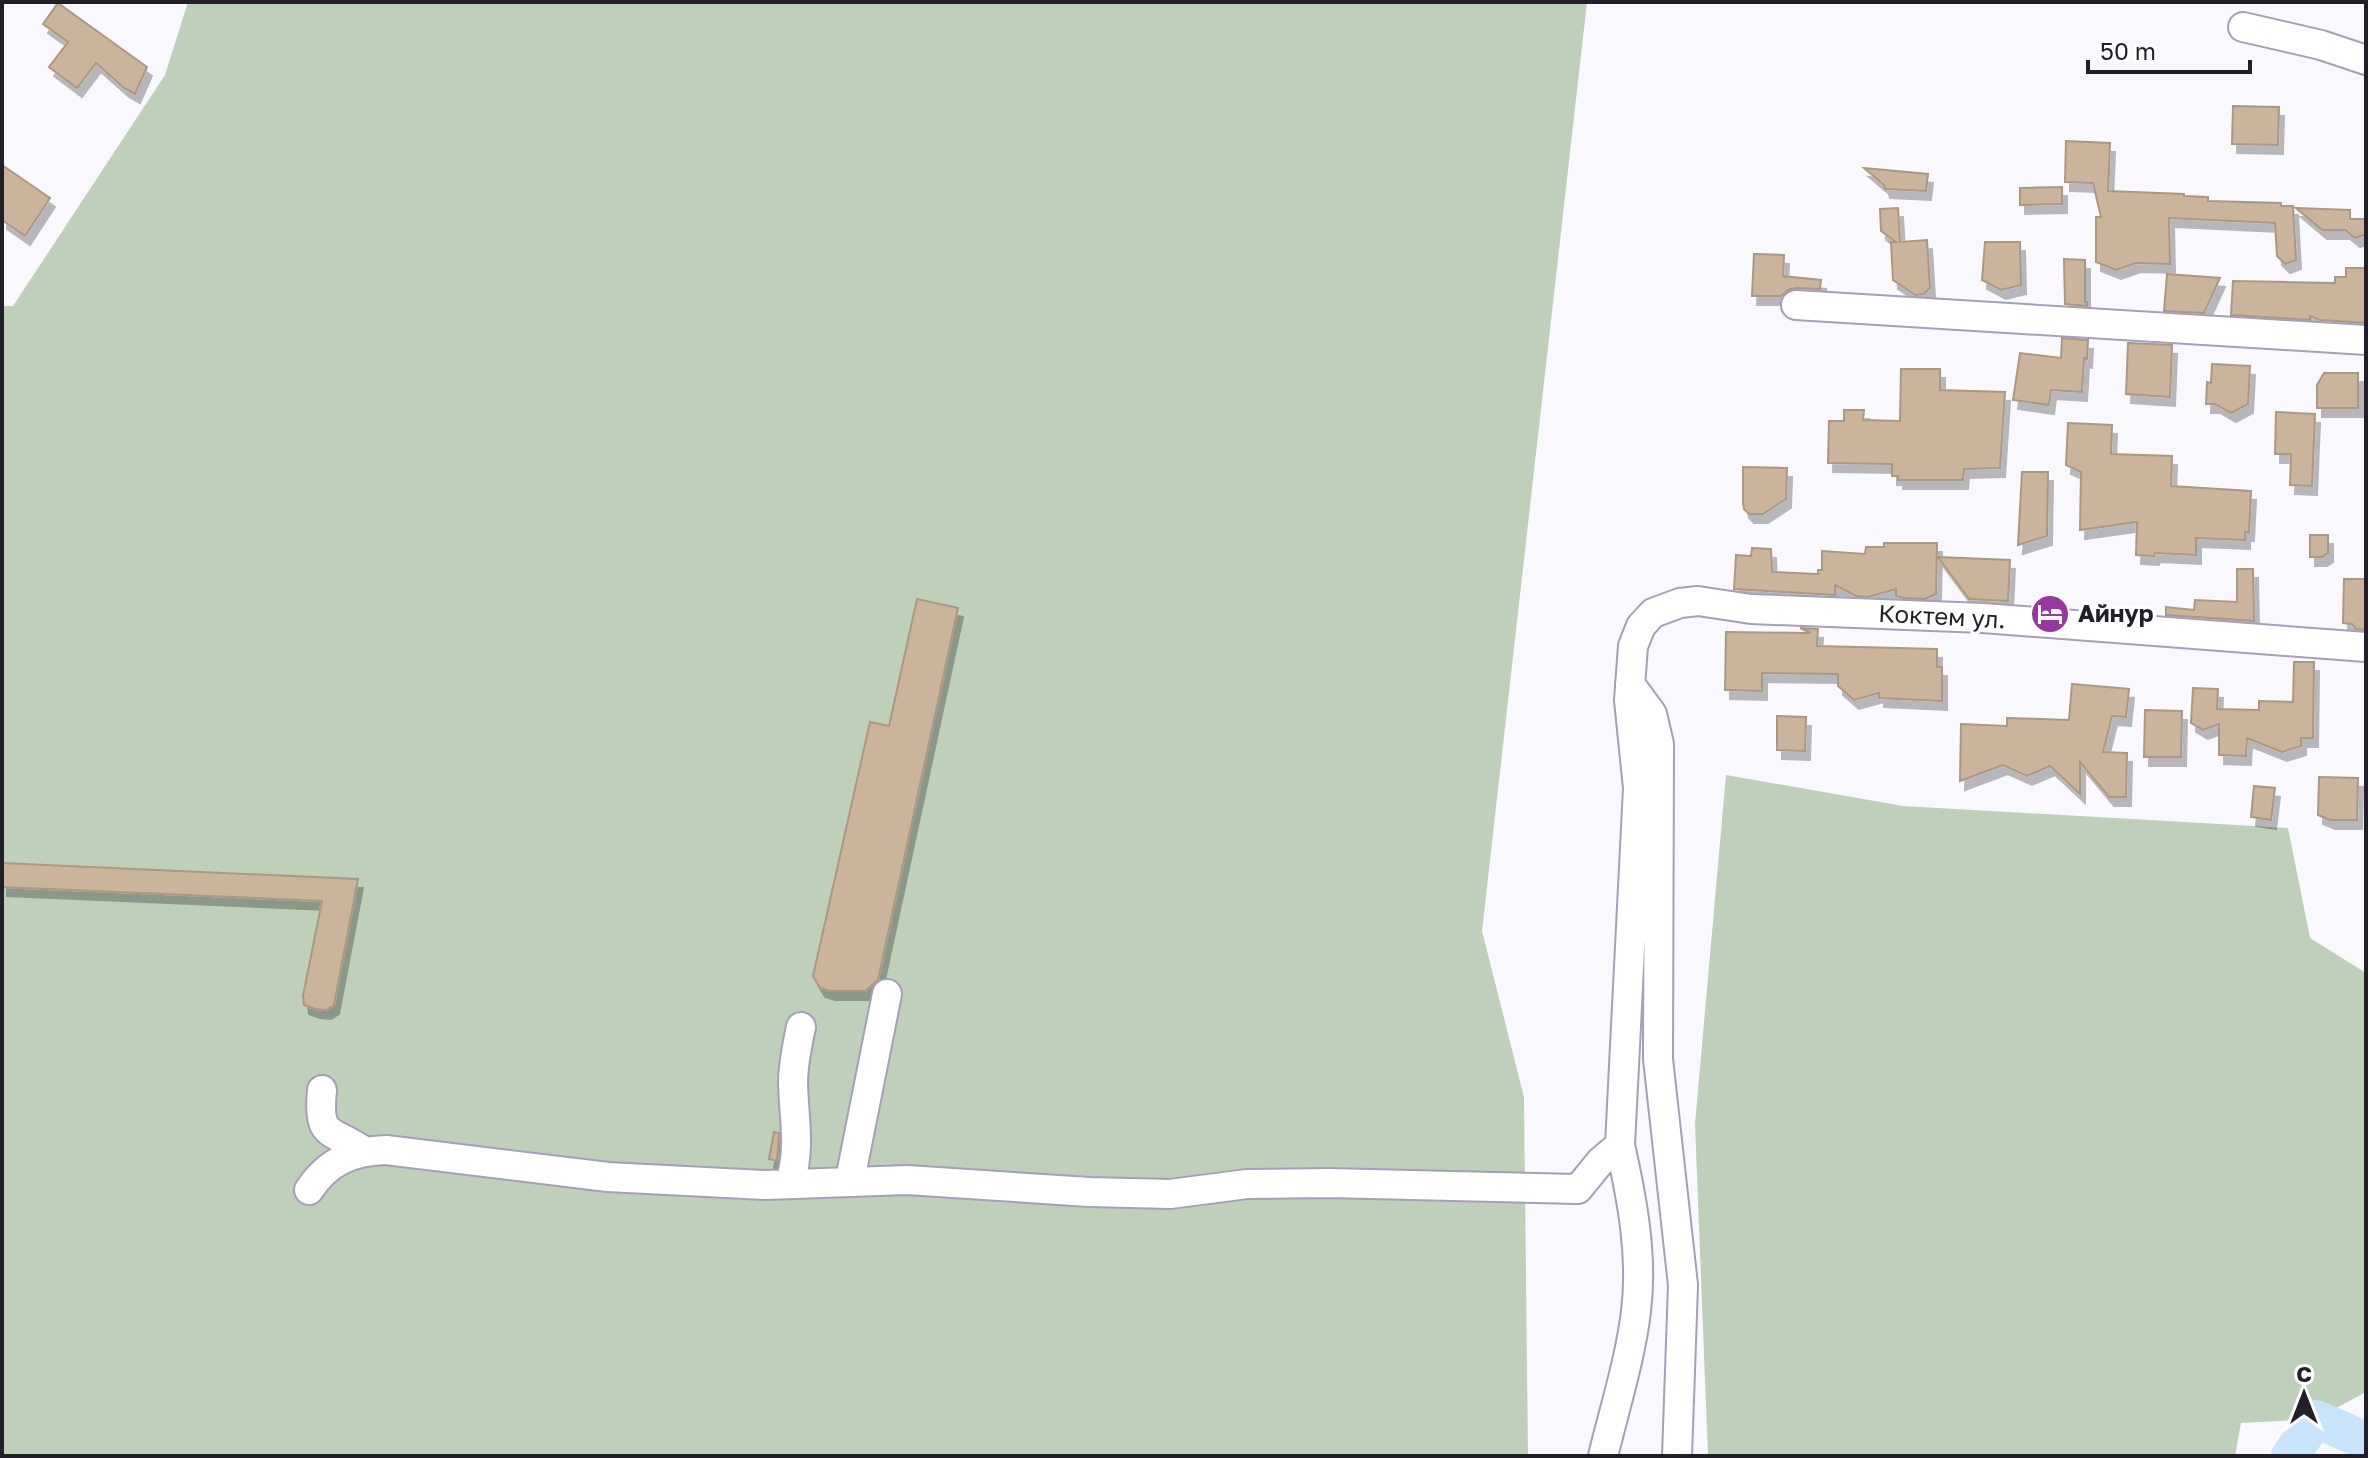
<svg xmlns="http://www.w3.org/2000/svg" width="2368" height="1458" font-family="'Golos Text',sans-serif">
<defs>
<filter id="shadow"><feDropShadow dx="5" dy="9" stdDeviation="0" flood-color="#0004"/></filter>
</defs>
<rect width="100%" height="100%" fill="#f9f8fd"/>
<path fill="#becfba" d="M188,2H1587L1482,931L1524,1097L1528,1456H2V306H13L165,75Z
M1726,775L1903,806L2288,828L2310,938L2366,973V1392L2316,1419L2241,1423L2235,1456H1708L1695,1124Z"/>
<g fill="none" stroke-linecap="round" stroke-linejoin="round">
<path stroke="#c9e4fa" stroke-width="38" d="M2290,1456L2316,1419L2366,1441"/>
</g>
<path fill="#cab49c" stroke="#ab9883" stroke-width="2" filter="url(#shadow)" d="M58,3L147,67L135,94L124,88L96,63L77,88L49,67L68,42L43,24Z
M2233,106L2279,107L2278,145L2232,144Z
M2066,141L2110,143L2108,191L2184,194V196L2208,197V201L2281,203V206H2293L2296,260L2285,264L2277,256L2275,223L2169,218L2170,264L2136,263L2116,270L2096,262V217H2101L2093,183L2065,182Z
M2,165L50,198L25,236L2,220Z
M1864,168L1928,174L1926,191L1885,189L1884,185Z
M2062,187V204L2020,205V188Z
M1898,208L1900,242L1927,240L1930,288L1924,294L1915,295L1893,280L1891,242H1896L1881,231L1880,209Z
M2296,208L2350,210V219H2366V234L2355,238L2345,230H2322Z
M1985,242H2020L2021,285L2001,290L1982,280Z
M1754,254L1784,255L1783,276L1821,280L1820,289L1796,288L1788,290L1781,296H1752Z
M2064,259L2085,260V302H2087V306L2065,304Z
M2346,268H2366V323L2320,320L2310,316V320L2231,315L2233,281L2335,283V277H2346Z
M2167,274L2220,278L2204,313L2164,311Z
M2062,338L2088,340L2087,359L2084,358L2082,392L2051,390L2049,405L2013,400L2020,353L2061,358Z
M2128,343L2172,345L2170,397L2126,394Z
M2212,364L2250,366L2248,404L2231,413L2215,404H2206L2207,382L2211,383Z
M1901,369H1940V390L2005,392L2000,468L1964,469L1963,480H1898V476H1892V464L1828,463L1829,421H1844V410H1864L1863,420L1900,421Z
M2324,373H2358V408H2317V385Z
M2276,412L2315,414L2312,486L2290,485L2291,454H2275Z
M2068,423L2112,425L2111,454L2172,456L2171,486L2251,491L2249,532H2245V540L2196,538V555L2155,553L2154,556L2136,555L2137,522L2080,530L2081,472L2066,465Z
M1743,467L1787,468L1786,499L1763,514H1749L1744,509L1743,503Z
M2022,472H2048L2047,536L2018,545Z
M2310,535H2328V553L2322,557H2310Z
M1884,543H1937L1936,594L1925,599L1904,598L1896,596V589L1868,597L1856,596L1835,585V595L1734,589L1736,555L1751,556L1752,548L1771,549L1772,572L1818,574V570H1822V551L1865,554L1866,547H1884Z
M1938,557L2010,560L2008,601L1969,599Z
M2237,569H2253L2254,621L2166,615V607L2194,610L2195,600L2237,602Z
M2344,579H2366V630L2356,629L2352,624L2343,623Z
M917,599L958,608L878,980L865,991H830L820,988L813,976L870,722L889,726Z
M1800,628L1818,629L1817,646L1937,649V667H1942V701L1879,698V693L1854,700L1838,686V674L1762,673V691L1725,690L1726,632L1811,633Z
M2294,662H2314L2313,738H2301V746L2282,752L2247,738L2246,756L2219,755V724L2203,730L2191,723L2193,688L2218,689L2217,709L2259,710V701L2293,702Z
M2072,684L2129,689L2126,717L2112,716L2103,752L2127,753L2126,797H2109L2080,762V794L2050,766L2027,776L2003,765L1960,781L1961,724L2007,726V718L2069,720Z
M2145,710L2182,711L2181,757H2144Z
M1777,716L1806,717L1805,751L1777,750Z
M2319,777L2358,778L2357,820H2330L2318,815Z
M2254,786L2275,788L2271,820L2251,817Z
M2,863L358,879L334,1005L326,1010L315,1009L304,1005L303,996L322,901L2,887Z
M774,1132L779,1133L777,1161L769,1159Z"/>
<g fill="none" stroke-linecap="round" stroke-linejoin="round">
<defs>
<path id="minor" d="M2243,27L2321,45L2366,60
M1796,305L2366,340
M1630,684L1652,714L1659,744L1658,1059L1683,1285L1677,1456
M322,1090C317,1140 331,1128 364,1151
M850,1180L887,994
M790,1184C801,1145 794,1122 793,1083C793,1064 797,1046 801,1027
M309,1190C328,1161 353,1151 386,1150L608,1177L766,1185L907,1180L1089,1192L1170,1194L1247,1184L1328,1183L1578,1189L1600,1162L1620,1145
M1603,1456C1614,1411 1631,1356 1636,1311C1643,1256 1632,1199 1620,1145L1638,788L1629,700L1633,646L1641,626L1653,613L1680,603L1698,601L1751,609L1983,618L2366,647"/>
</defs>
<use href="#minor" stroke="#a59fb8" stroke-width="32"/>
<use href="#minor" stroke="#fff" stroke-width="28"/>
</g>
<defs>
<symbol id="hotel-disc" viewBox="-11 -11 22 22"><circle r="9.5" fill="#98389f" stroke="#fff"/><path d="M-6-4.5h1.5V1H6V5H4.5V3h-9V5H-6ZM-4 0a1.8 1.8 0 1 1 3.6 0ZM.5 0V-2.5h3Q6-2.5 6 0Z" fill="#fff"/></symbol>
</defs>
<g fill-rule="evenodd">
<use href="#hotel-disc" x="2028" y="592" width="44" height="44"/>
</g>
<g text-anchor="middle" stroke-width="7" stroke-linejoin="round" paint-order="stroke">
<g font-size="24" font-weight="bold" fill="#221f29" stroke="#fff" text-anchor="start">
<text x="2078" y="622">Айнур</text>
</g>
<g font-size="24" fill="#221f29" stroke="#fff">
<text transform="translate(1942 617) rotate(3)" y="8">Коктем ул.</text>
</g>
</g>
<rect width="2368" height="1458" fill="none" stroke="#221f29" stroke-width="8"/>
<g transform="translate(2304 1394)" stroke="#ffffff" stroke-width="6" paint-order="stroke">
<path d="M0-6L14 30L0 20L-14 30Z" fill="#221f29"/>
<text y="-12" font-size="22" font-weight="bold" text-anchor="middle" fill="#221f29">С</text>
</g>
<path d="M2088 60v12h162v-12" fill="none" stroke="#221f29" stroke-width="4"/>
<text x="2100" y="60" font-size="24" fill="#221f29" stroke="#ffffff" stroke-width="6" paint-order="stroke">50 m</text>
</svg>
